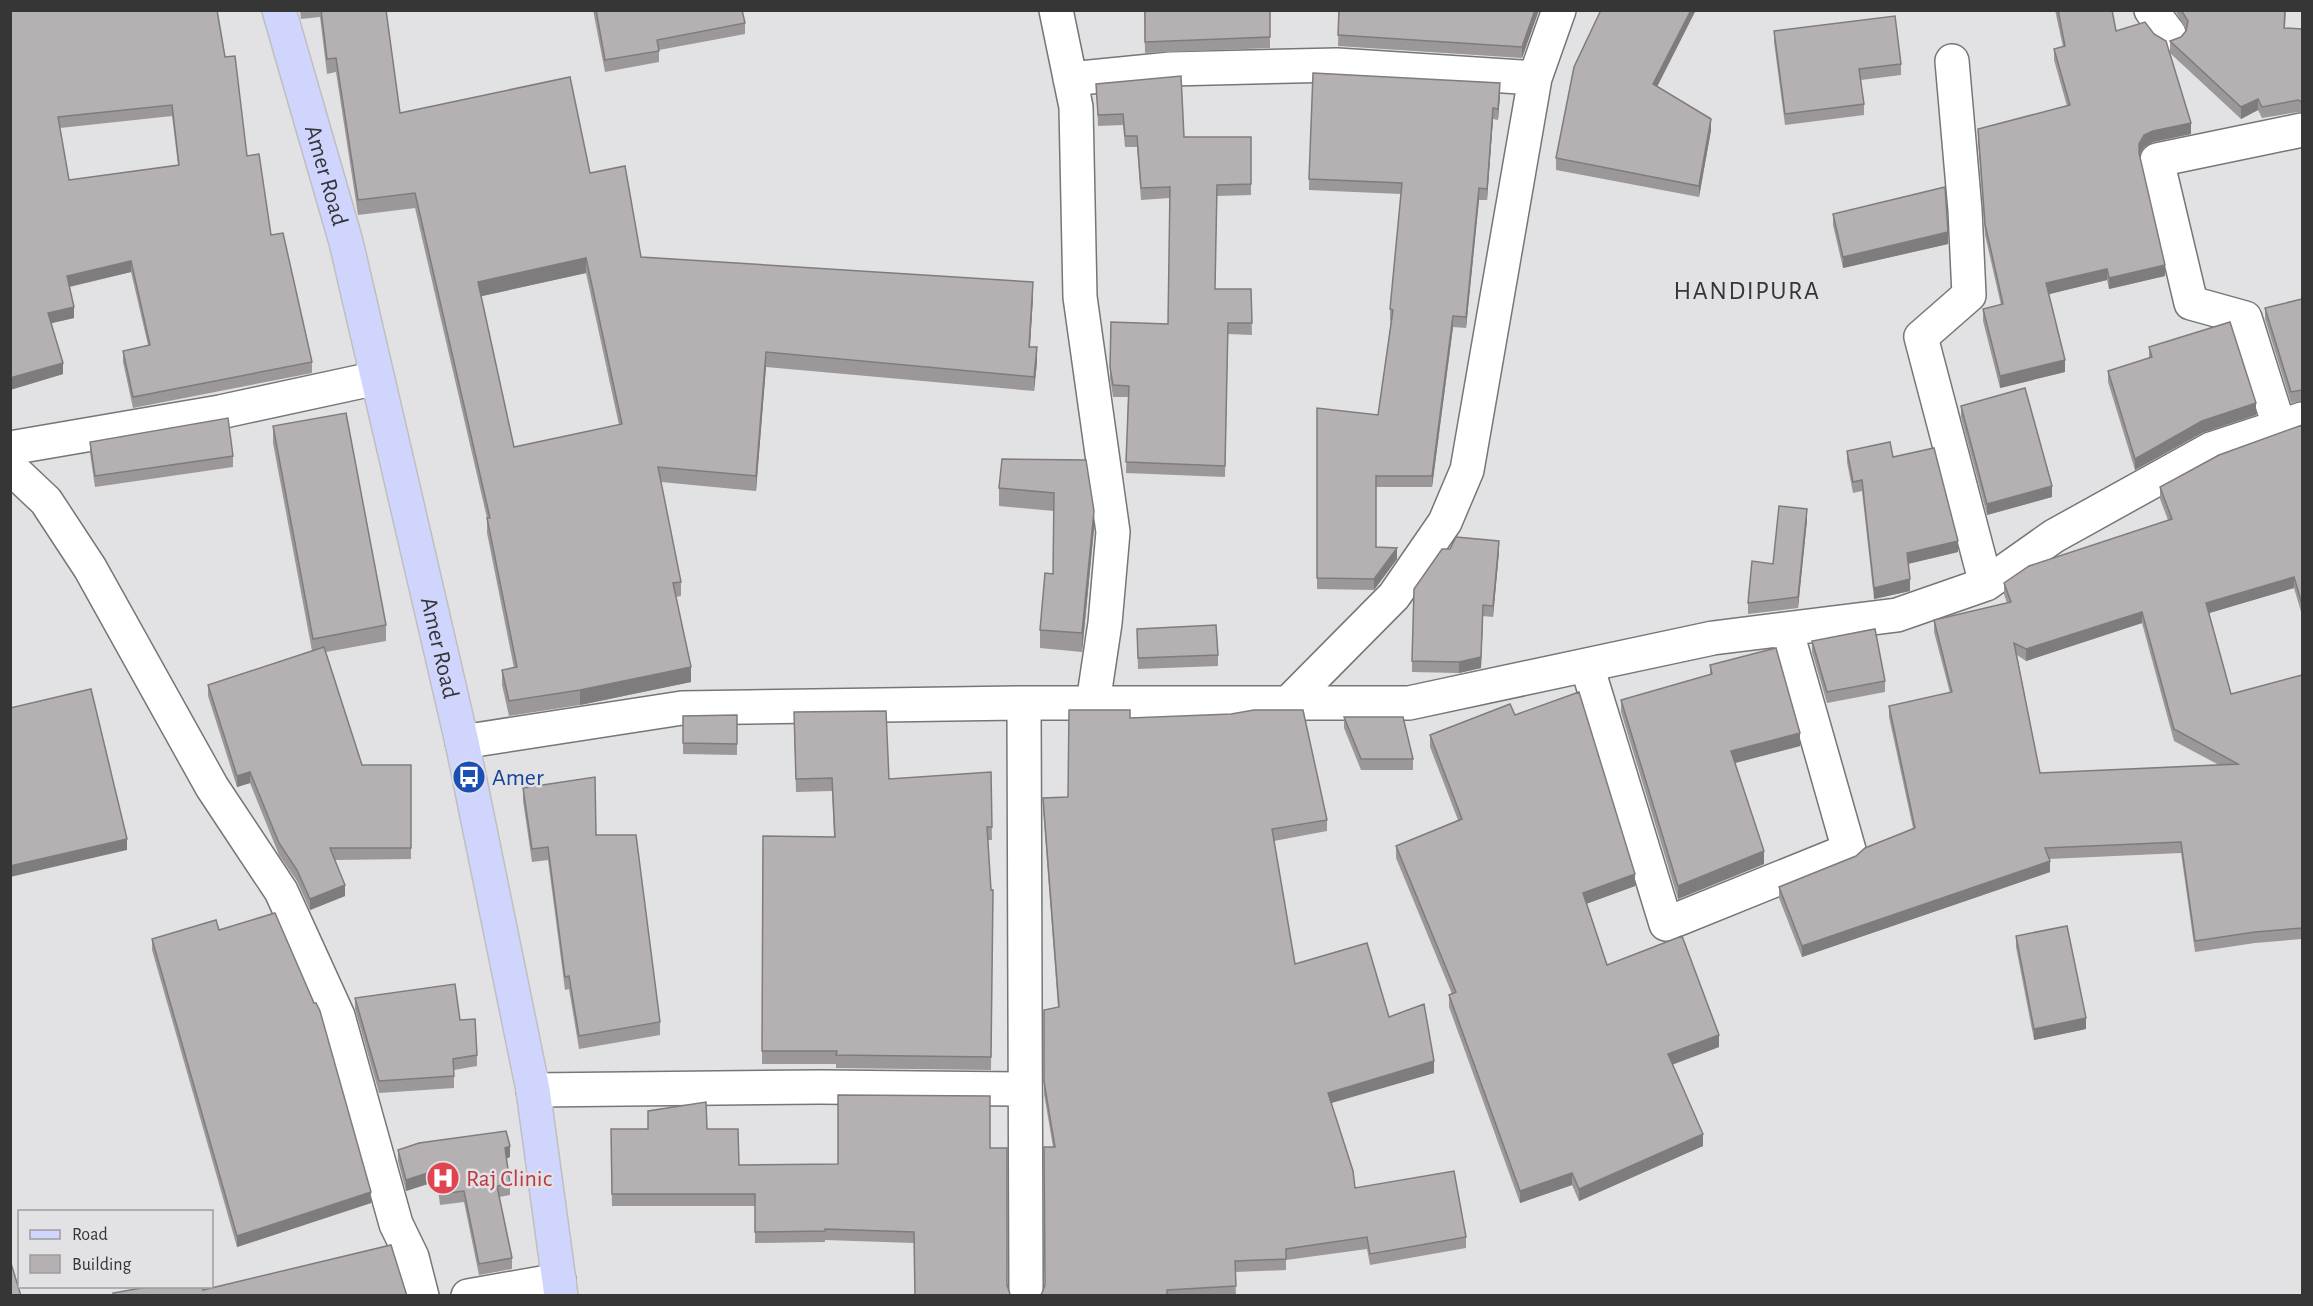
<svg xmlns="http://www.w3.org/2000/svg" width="2313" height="1306" font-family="'Alegreya Sans',sans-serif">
<rect width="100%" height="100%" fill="#e2e1e4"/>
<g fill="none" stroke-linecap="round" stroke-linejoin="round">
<defs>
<path id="minor" d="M1056,10L1076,107L1080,297L1113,532L1105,623L1093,703
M2151,10L2169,34
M1952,61L1965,210L1969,295L1921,337L1986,584
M1070,79L1171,69L1337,65L1535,78
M2279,426L2245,318L2191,303L2157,160L2302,130
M10,448L220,412L377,378
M10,467L46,501L90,568L212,787L281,891L338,1016L396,1224L412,1257L422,1296
M1587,666L1666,924L1849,850L1786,629
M1024,703L1026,1296
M1288,703L1394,596L1445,522L1467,470L1535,78L1559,10
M462,742L682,708L1024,703H1409L1713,638L1897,615L1986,584L2054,536L2211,449L2302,419
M533,1090L820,1087L1025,1089
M468,1296L559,1280"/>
<g id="major">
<path id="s1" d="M279,10L346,242L462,742L533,1090L561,1296"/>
</g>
</defs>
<use href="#minor" stroke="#767577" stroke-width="36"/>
<use href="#major" stroke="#bfbfbf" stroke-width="36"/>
<use href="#minor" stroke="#fff" stroke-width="33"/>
<use href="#major" stroke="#d0d5fd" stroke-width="33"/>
</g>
<path fill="#9c9899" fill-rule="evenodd" d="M10,10L225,57L247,156L271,235L312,362V373L133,408L123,362V351L148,345L131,272L70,287L74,318L51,323L63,374L10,390ZM172,116L178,165L69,180L60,128Z
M300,10H386L400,113L590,173L641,257L1033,297L1030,347L1037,362L1034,391L766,367L756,491L661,482L681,582V596L676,597L691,682L580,705L509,716L502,685V670L514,668L487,533V518L415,208L358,215L336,72L327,74L320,17L301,19ZM586,273L619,425L514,447L481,296Z
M593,10H742L745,23V34L659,50V62L605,72Z
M1144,10H1270V48L1145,53Z
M1339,10H1539L1522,58L1338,46Z
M2055,10H2112L2116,31L2154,34L2170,52V41L2181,37L2186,30L2175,10H2286L2285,28L2302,29V113L2298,112L2262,118L2258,110L2241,119L2170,53L2191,134L2153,142L2144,147L2139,155L2165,276L2109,289L2107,280L2048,294L2065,372L2000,388L1983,321V309L2001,305L1985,235L1978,141V129L2067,106L2054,60V49L2063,47Z
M1774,31L1901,64V75L1861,80L1864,104V115L1785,125L1774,42Z
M1096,84L1184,137H1251V195L1217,196L1215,289H1251L1252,335L1228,334L1225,477L1126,473L1128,397H1113L1110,378L1111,322L1168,324L1170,198L1141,200L1137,147H1125L1123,125L1098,126Z
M1658,87L1711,130L1699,197L1556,170V158Z
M1500,95L1498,120L1493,119L1487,200H1479L1466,328L1453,327L1432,487H1376V547L1397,559L1374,590L1317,589V408L1378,415L1391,321H1390V309L1401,194L1309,190V179Z
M1833,214L1948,244L1843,268L1833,225Z
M2302,299V401L2291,403L2265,319V308Z
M2149,347L2256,415L2202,433L2135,470L2108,382V371L2149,358Z
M1961,406L2052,497L1987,515L1961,417Z
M2302,425V615L2294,588L2209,613L2231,694L2302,675V939L2255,943L2195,952L2181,853L2049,859L2050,872L1802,957L1779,898V887L1856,856L1913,828L1889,717V706L1950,693L1934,632V620L2007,603L2004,594V583L2168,520L2160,499V487ZM2142,623L2174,741L2219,765L2040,773L2017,655L2026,661Z
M273,426L386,625V641L326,652L362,765H411V859L334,860L345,896L310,910L297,881L279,855L250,783L237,787L208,696V685L312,651L273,443Z
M90,442L233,456V467L95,487L90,453Z
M1847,451L1893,457L1958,552L1908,564L1910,591L1874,599L1862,491L1853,493L1847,462Z
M1002,459L1094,511V529L1082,652L1040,648V630L1053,574L1054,511L999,506V488Z
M1807,520L1798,608L1748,614V603L1773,564Z
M1499,552L1493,617L1483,616L1481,668L1459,673L1412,672V661Z
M1137,629L1218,655V666L1138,669Z
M1812,641L1885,681V692L1827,703L1812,652Z
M1710,665L1800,746L1735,763L1764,864L1678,899L1621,712V700L1710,674Z
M737,715V755L683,754V716Z
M1515,715L1635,886L1586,904L1607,965L1719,1047L1672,1065L1703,1146L1579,1201L1572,1185L1520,1203L1449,1007V995L1452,994L1396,858V846L1458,820L1430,747V735Z
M1344,717L1413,759V770H1361L1344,728Z
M1130,718L1327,820V831L1274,841L1295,964L1389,1017L1434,1073L1331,1103L1355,1188L1466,1237V1248L1370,1265L1367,1249L1286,1260V1270L1235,1272L1236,1296H1040L1042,1293L1045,1285L1053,1147L1044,1094V1010L1058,1007L1043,809V798L1068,797Z
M794,725L889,779L991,772L992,840H988L991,890H993L991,1070L836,1068V1064H762L763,836L834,837L832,791L796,792Z
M523,788L596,835L660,1022V1035L579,1049L569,989L565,990L548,860L532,862L523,801Z
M219,930L371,1203L237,1247L152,950V939Z
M2016,936L2086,1029L2034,1040L2016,947Z
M355,998L460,1020L477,1055V1066L454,1070V1088L379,1093L355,1009Z
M990,1096L914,1243L825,1240V1242L755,1243V1206H612L611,1129H707L739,1165L838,1164Z
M398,1150L510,1157L506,1159L510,1184V1195L499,1197L512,1258V1269L479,1275L464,1202L440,1205L437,1181L406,1191L398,1161Z"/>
<path fill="#7f7c7d" d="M1535,10H1539L1522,58V47Z
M1691,10H1696L1653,95V84Z
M1500,83V95L1498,120V109Z
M2258,99V110L2241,119V107Z
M1493,108V119L1487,200V189Z
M1711,119V130L1699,197V186Z
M2191,123V134L2153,142L2144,147L2139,155V144L2144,135L2153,131Z
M1479,188V200L1466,328V317Z
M1948,232V244L1843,268V257Z
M586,258V273L478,297V282Z
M131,261V272L67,287V276Z
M2165,265V276L2109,289V278Z
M2107,269V280L2046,295V283Z
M1033,282V297L1029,361V347Z
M74,307V318L48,324V313Z
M1453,316V327L1432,487V476Z
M1037,347V362L1034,391V377Z
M766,352V367L756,491V476Z
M2065,360V372L2000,388V376Z
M63,363V374L10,390V378Z
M2256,403V415L2202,433L2135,470V459L2202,421Z
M2052,486V497L1987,515V504Z
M1807,509V520L1798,608V597Z
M1094,511V529L1082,652V633Z
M1499,541V552L1493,617V606Z
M1958,541V552L1907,564V553Z
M1397,548V559L1374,590V579Z
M2294,577V588L2206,614V603Z
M1910,579V591L1874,599V588Z
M2142,612V623L2026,661V649Z
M1483,616L1481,668L1459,673V662Z
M691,667V682L580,705V690Z
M1800,733V746L1731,764V751Z
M250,772V783L237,787V776Z
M127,839V850L10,877V866Z
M1764,851V864L1678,899V886Z
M2050,861V872L1802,957V946Z
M1635,874V886L1583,905V893Z
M345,885V896L310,910V899Z
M2086,1018V1029L2034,1040V1029Z
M1719,1035V1047L1668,1066V1054Z
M1434,1061V1073L1328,1104V1093Z
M1703,1134V1146L1579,1201V1189Z
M510,1146V1157L505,1159V1148Z
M437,1170V1181L406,1191V1180Z
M1572,1173V1185L1520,1203V1191Z
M371,1192V1203L237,1247V1236Z"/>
<path fill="#b5b1b2" stroke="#7f7c7d" stroke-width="1.5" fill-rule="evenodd" d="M10,10H217L225,57L235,56L247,156L259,154L271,235L283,233L312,362L133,397L123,351L150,345L131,261L67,276L74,307L48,313L63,363L10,378ZM172,105L179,165L69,180L58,117Z
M321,10H386L400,113L570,77L590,173L625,166L641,257L1033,282L1029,347H1037L1034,377L766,352L756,476L658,467L681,582L673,583L691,667L580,690L509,701L502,670L517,667L487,518H490L415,193L358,200L336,58L327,59ZM586,258L622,424L514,447L478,282Z
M596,10H742L745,23L657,40L659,51L605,60Z
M1145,10H1270V37L1145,42Z
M1339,10H1535L1522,47L1338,35Z
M1601,10H1691L1653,84L1711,119L1699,186L1556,158L1574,67Z
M2058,10H2112L2116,31L2145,22L2154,34L2166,41L2191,123L2153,131L2144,135L2139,144V153L2165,265L2109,278L2107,269L2046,283L2065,360L2000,376L1983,309L2003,304L1985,224L1978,129L2070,105L2054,49L2065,46Z
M2181,10H2285L2284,28L2302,29V102L2298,100L2262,107L2258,99L2241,107L2170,41L2181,37L2186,31L2188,21Z
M1895,16L1901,64L1859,69L1864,104L1785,114L1774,31Z
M1313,73L1500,83L1498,109L1493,108L1487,189L1479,188L1466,317L1453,316L1432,476H1376V547L1397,548L1374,579L1317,578V408L1378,415L1393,310L1390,309L1402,183L1309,179Z
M1181,76L1184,137H1251V184L1217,185L1215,289H1251L1252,323H1228L1225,466L1126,462L1129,386L1113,385L1110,367L1111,322L1168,324L1170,187L1141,188L1137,136H1125L1123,114L1098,115L1096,84Z
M1945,187L1948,232L1843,257L1833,214Z
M2302,299V390L2291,392L2265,308Z
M2230,322L2256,403L2202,421L2135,459L2108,371L2152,357L2149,347Z
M2025,388L2052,486L1987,504L1961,406Z
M346,413L386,625L313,639L273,426Z
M228,418L233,456L95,476L90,442Z
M2302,425V604L2294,577L2206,603L2231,694L2302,675V928L2255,932L2195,941L2181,842L2045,848L2050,861L1802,946L1779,887L1856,856L1865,848L1915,828L1889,706L1952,692L1934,620L2011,602L2004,583L2029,566L2172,519L2160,487L2219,455ZM2142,612L2174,729L2238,764L2040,773L2014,643L2026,649Z
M1890,442L1893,457L1934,448L1958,541L1907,553L1910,579L1874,588L1862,480L1853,482L1847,451Z
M1002,459L1086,460L1094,511L1082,633L1040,630L1045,573L1053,574L1054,493L999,488Z
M1779,506L1807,509L1798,597L1748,603L1752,561L1773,564Z
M1456,537L1499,541L1493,606L1483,605L1481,657L1459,662L1412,661L1414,589L1442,549H1450Z
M1216,625L1218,655L1138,658L1137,629Z
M1875,629L1885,681L1827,692L1812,641Z
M324,647L362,765H411V848H330L345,885L310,899L297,870L279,843L250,772L237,776L208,685Z
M1776,648L1800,733L1731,751L1764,851L1678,886L1621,700L1712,674L1710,665Z
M91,689L127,839L10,866V708Z
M1579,692L1635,874L1583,893L1607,965L1682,936L1719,1035L1668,1054L1703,1134L1579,1189L1572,1173L1520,1191L1449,995L1456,992L1396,846L1462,819L1430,735L1510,704L1515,715Z
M1069,710H1130V718L1231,714L1254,710H1303L1327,820L1272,829L1295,964L1367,943L1389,1017L1424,1004L1434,1061L1328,1093L1353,1171L1355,1188L1454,1171L1466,1237L1370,1254L1367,1237L1286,1249V1259L1235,1261L1236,1286L1167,1290V1296H1040L1042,1293L1045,1285L1044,1147H1055L1044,1082V1010L1059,1007L1043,798L1068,797Z
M886,711L889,779L991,772L992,827H987L991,890H993L991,1057L836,1055L837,1051H762L763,836L835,837L832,778L796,779L794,712Z
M737,715V744L683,743V716Z
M1344,717H1403L1413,759H1361Z
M595,777L596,835H636L660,1022L579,1036L569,976L565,977L548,847L532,849L523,788Z
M275,913L314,1003H316L320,1011L371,1192L237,1236L152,939L216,920L219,930Z
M2067,926L2086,1018L2034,1029L2016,936Z
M455,984L460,1020L475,1019L477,1055L453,1059L454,1076L379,1081L355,998Z
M838,1095L990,1096V1148H1007V1285L1010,1294L1011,1296H915L914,1232L825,1229V1231L755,1232V1194H612L611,1129H648V1111L706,1102L707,1129H738L739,1165L838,1164Z
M506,1131L510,1146L505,1148L510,1184L497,1186L512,1258L479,1264L464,1191L440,1194L437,1170L406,1180L398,1150L419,1143Z
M391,1245L407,1296H114L113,1293L147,1287H202L203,1290Z
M10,1260L21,1296H10Z"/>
<defs>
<symbol id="bus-disc" viewBox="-11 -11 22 22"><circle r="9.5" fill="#1a4fb4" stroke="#e2e1e4"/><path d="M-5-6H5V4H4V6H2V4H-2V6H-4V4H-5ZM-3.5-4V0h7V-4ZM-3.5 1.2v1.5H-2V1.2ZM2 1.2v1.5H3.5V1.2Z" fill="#fff"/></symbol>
<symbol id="hospital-disc" viewBox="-11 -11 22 22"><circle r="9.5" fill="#e0444e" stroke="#e2e1e4"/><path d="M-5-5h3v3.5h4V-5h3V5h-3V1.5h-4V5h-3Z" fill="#fff"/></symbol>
</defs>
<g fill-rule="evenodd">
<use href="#bus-disc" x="450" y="758" width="38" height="38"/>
<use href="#hospital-disc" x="424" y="1159" width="38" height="38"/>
</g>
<g text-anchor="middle" stroke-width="5" stroke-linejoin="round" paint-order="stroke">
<g font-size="24" fill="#363637" stroke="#e2e1e4">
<text dy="8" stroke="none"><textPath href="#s1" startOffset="172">Amer Road</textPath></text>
<text dy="8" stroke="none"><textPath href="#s1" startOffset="658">Amer Road</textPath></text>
</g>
<g font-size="24" fill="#164399" stroke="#e2e1e4" text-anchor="start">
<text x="492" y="785">Amer</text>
</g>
<g font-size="24" fill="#be3a42" stroke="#e2e1e4" text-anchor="start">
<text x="466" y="1186">Raj Clinic</text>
</g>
<g font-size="26" letter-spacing="1.5" fill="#363637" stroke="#e2e1e4">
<text x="1747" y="299">HANDIPURA</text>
</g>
</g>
<rect width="2313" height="1306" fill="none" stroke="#363637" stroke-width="24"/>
<rect x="18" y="1210" width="195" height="78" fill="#e2e1e4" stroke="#9d9d9f" stroke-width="1.5"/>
<rect x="30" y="1230" width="30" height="9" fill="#d0d5fd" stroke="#9d9d9f" stroke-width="1.5"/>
<text x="72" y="1240" font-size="18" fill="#363637">Road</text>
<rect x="30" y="1255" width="30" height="18" fill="#b5b1b2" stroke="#9d9d9f" stroke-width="1.5"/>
<text x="72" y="1270" font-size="18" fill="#363637">Building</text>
</svg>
